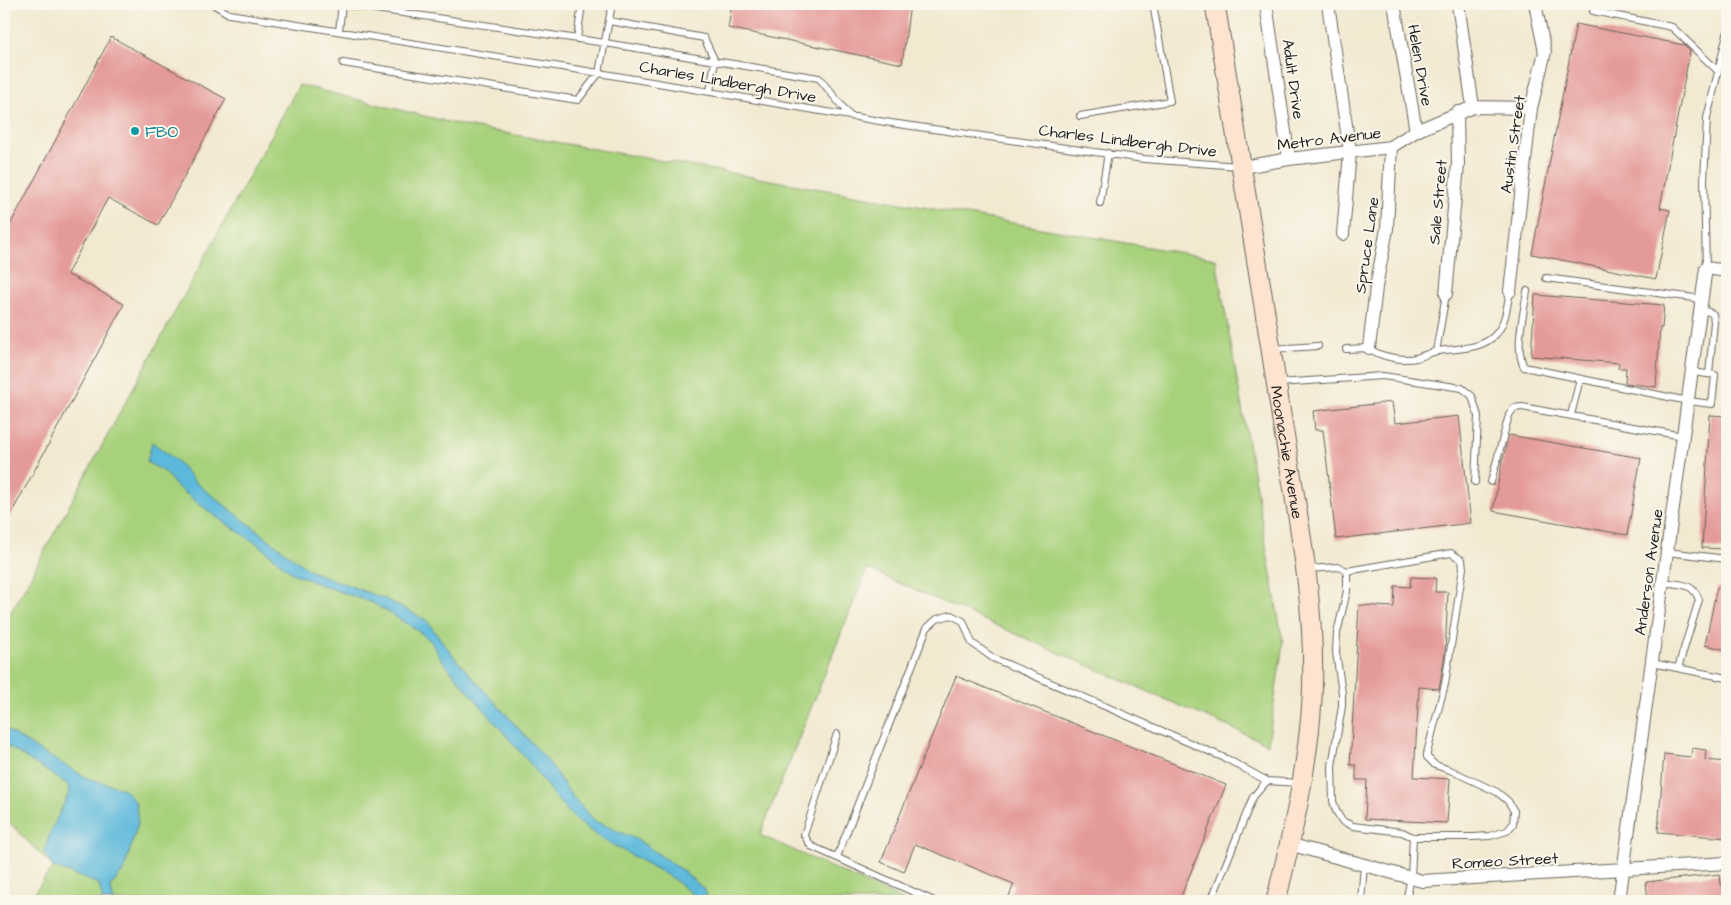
<svg xmlns="http://www.w3.org/2000/svg" width="1731" height="905" font-family="'Architects Daughter',sans-serif">
<rect width="100%" height="100%" fill="#fbf7ec"/>
<filter id="ink" filterUnits="userSpaceOnUse"><feTurbulence type="fractalNoise" baseFrequency=".02" numOctaves="2"/><feDisplacementMap in="SourceGraphic" scale="10" xChannelSelector="R" yChannelSelector="G"/><feConvolveMatrix kernelMatrix="1 2 1 2 8 2 1 2 1" color-interpolation-filters="sRGB"/></filter>
<filter id="wash" filterUnits="userSpaceOnUse"><feTurbulence type="fractalNoise" baseFrequency=".0096" numOctaves="4" result="noise"/><feDisplacementMap in="SourceGraphic" scale="20" xChannelSelector="R" yChannelSelector="G"/><feGaussianBlur stdDeviation="1.12" result="paint"/><feColorMatrix in="noise" values="0 0 0 0 0 0 0 0 0 0 0 0 0 0 0 0 0 1.4 0 .05"/><feComposite in="paint" operator="in"/></filter>
<g filter="url(#wash)">
<rect width="100%" height="100%" fill="#f2e9d1"/>
<path fill="#a8d17c" stroke="#62764c" d="M299,85L465,126L1216,259L1283,643L1268,744L867,569L760,835L905,901H28L53,867L4,817V625Z"/>
<path fill="#5db9db" stroke="#3c6a7c" d="M152,442L179,463L196,483L310,571L385,599L426,620L455,658L548,761L571,795L595,821L638,840L683,871L705,890L708,901H695L692,894L672,878L599,837L575,819L554,796L533,767L442,660L430,640L414,628L373,603L321,585L292,573L262,547L215,516L176,486L166,473L147,462Z
M4,728L38,750L87,778L124,789L136,803L138,823L124,870L110,887L114,901H103L99,884L53,867L44,852L51,831L70,791L67,784L4,744Z"/>
<g id="blocks">
<path fill="#e49a99" d="M732,4H910L902,64L728,28Z
M1576,24L1684,45L1690,51L1660,208L1670,210L1656,279L1532,254Z
M111,37L226,99L158,225L108,198L67,274L124,304L4,527V236Z
M1535,295L1664,305L1662,328H1660L1656,387L1625,383L1626,368H1618L1619,363L1531,356Z
M1392,402L1395,423L1459,416L1471,523L1336,539L1323,430H1315L1313,411Z
M1710,415L1727,416V549L1702,548Z
M1509,435L1641,458L1627,535L1493,511L1502,462Z
M1411,577L1436,578L1435,592H1448L1445,654L1439,689L1419,687L1414,777L1450,779L1447,823L1365,819L1367,780H1356V765H1350L1359,605L1394,607L1395,586L1410,587Z
M1717,587L1727,589V650L1705,645Z
M956,676L1226,785L1179,901H1007L1014,884L915,844L904,872L881,862Z
M1692,748L1706,750L1705,760L1727,762V838L1658,832L1664,754L1691,757Z
M1720,874L1721,885L1727,884V901H1648L1646,882Z"/>
</g>
</g>
<g filter="url(#ink)">
<use href="#blocks" fill-opacity="0" stroke="#67645b" stroke-width="1"/>
<g fill="none" stroke-linecap="round" stroke-linejoin="round">
<defs>
<path id="service" d="M213,4L229,14L599,73L891,123L1144,159L1239,166
M342,4L605,43L819,78L850,116
M1594,4L1593,11L1672,27L1718,71
M609,21L704,38L715,61L710,92
M339,31L342,4
M577,39L582,4
M343,63L578,100L599,73L612,4
M1080,116L1170,101L1153,4
M1100,203L1108,153
M1706,268L1704,181L1707,118L1727,34
M1546,278L1702,299
M1527,291C1524,313 1514,348 1524,367L1688,401L1712,404L1715,375L1692,372
M1700,310L1709,312L1713,314L1714,322L1709,374
M1272,349L1318,346
M1346,349L1369,348C1380,357 1402,361 1416,358C1424,356 1431,352 1438,351C1457,348 1482,350 1496,334C1506,323 1507,305 1510,291
M1436,352L1446,294
M1278,383L1383,376L1462,388L1472,396L1478,416L1475,482
M1571,415L1580,379
M1491,482L1509,415L1514,408L1522,407L1683,436
M1667,552L1727,559
M1307,569L1339,567L1347,571L1451,553L1462,560L1463,568L1445,684L1427,753V757L1435,765L1450,770L1497,792L1508,801L1514,811L1513,824L1507,831L1490,836L1473,837H1413L1402,832L1353,826L1342,821L1336,811L1333,801L1332,766L1342,706V693L1336,652L1337,633L1347,591V571
M1663,582C1680,585 1693,582 1699,600L1678,668
M1652,663L1727,678
M837,734L804,835L811,846L934,901
M837,857L927,628L937,619L951,615L963,621L972,643L993,658L1227,759L1267,781
M1211,901L1253,797L1267,781L1299,783
M1361,901L1364,865
M1406,901L1411,877L1413,837"/>
<path id="minor" d="M1266,4L1289,159
M1328,4L1350,152L1343,234
M1394,4L1416,131
M1458,4L1473,107
M1243,167L1289,159L1391,147L1416,131L1473,107L1531,108
M1510,291L1531,108L1545,52L1535,4
M1446,294L1458,165L1457,112
M1369,348L1376,287L1387,229L1391,147
M1289,844L1422,881L1727,863
M1619,901L1706,268L1727,271"/>
<g id="secondary">
<path id="s1" d="M1215,4C1238,140 1260,277 1281,414C1296,508 1317,604 1312,699C1308,768 1292,835 1276,901"/>
</g>
</defs>
<use href="#service" stroke="#67645b" stroke-width="8"/>
<use href="#minor" stroke="#67645b" stroke-width="14"/>
<use href="#secondary" stroke="#67645b" stroke-width="21"/>
<use href="#service" stroke="#fff" stroke-width="6"/>
<use href="#minor" stroke="#fff" stroke-width="12"/>
<use href="#secondary" stroke="#fde4d0" stroke-width="19"/>
</g>
</g>
<circle fill="#0f9aa8" stroke="#fbf7ec" stroke-width="2" cx="135" cy="131" r="5"/>
<g text-anchor="middle" stroke-width="4" stroke-linejoin="round" paint-order="stroke">
<g font-size="16" fill="#1c1c1c" stroke="#fbf7ec">
<text transform="translate(1421 65) rotate(80)" y="6">Helen Drive</text>
<text transform="translate(1294 79) rotate(82)" y="6">Adult Drive</text>
<text transform="translate(728 81) rotate(10)" y="6">Charles Lindbergh Drive</text>
<text transform="translate(1329 138) rotate(-7)" y="6">Metro Avenue</text>
<text transform="translate(1128 140) rotate(7)" y="6">Charles Lindbergh Drive</text>
<text transform="translate(1512 144) rotate(-82)" y="6">Austin Street</text>
<text transform="translate(1437 202) rotate(-85)" y="6">Sale Street</text>
<text transform="translate(1366 245) rotate(-82)" y="6">Spruce Lane</text>
<text dy="6" stroke="none"><textPath href="#s1" startOffset="454">Moonachie Avenue</textPath></text>
<text transform="translate(1648 572) rotate(-82)" y="6">Anderson Avenue</text>
<text transform="translate(1505 860) rotate(-3)" y="6">Romeo Street</text>
</g>
<g font-size="16" fill="#0d838f" stroke="#fbf7ec" text-anchor="start">
<text x="145" y="137">FBO</text>
</g>
</g>
<rect width="1731" height="905" fill="none" stroke="#fbf7ec" stroke-width="20"/>
</svg>
